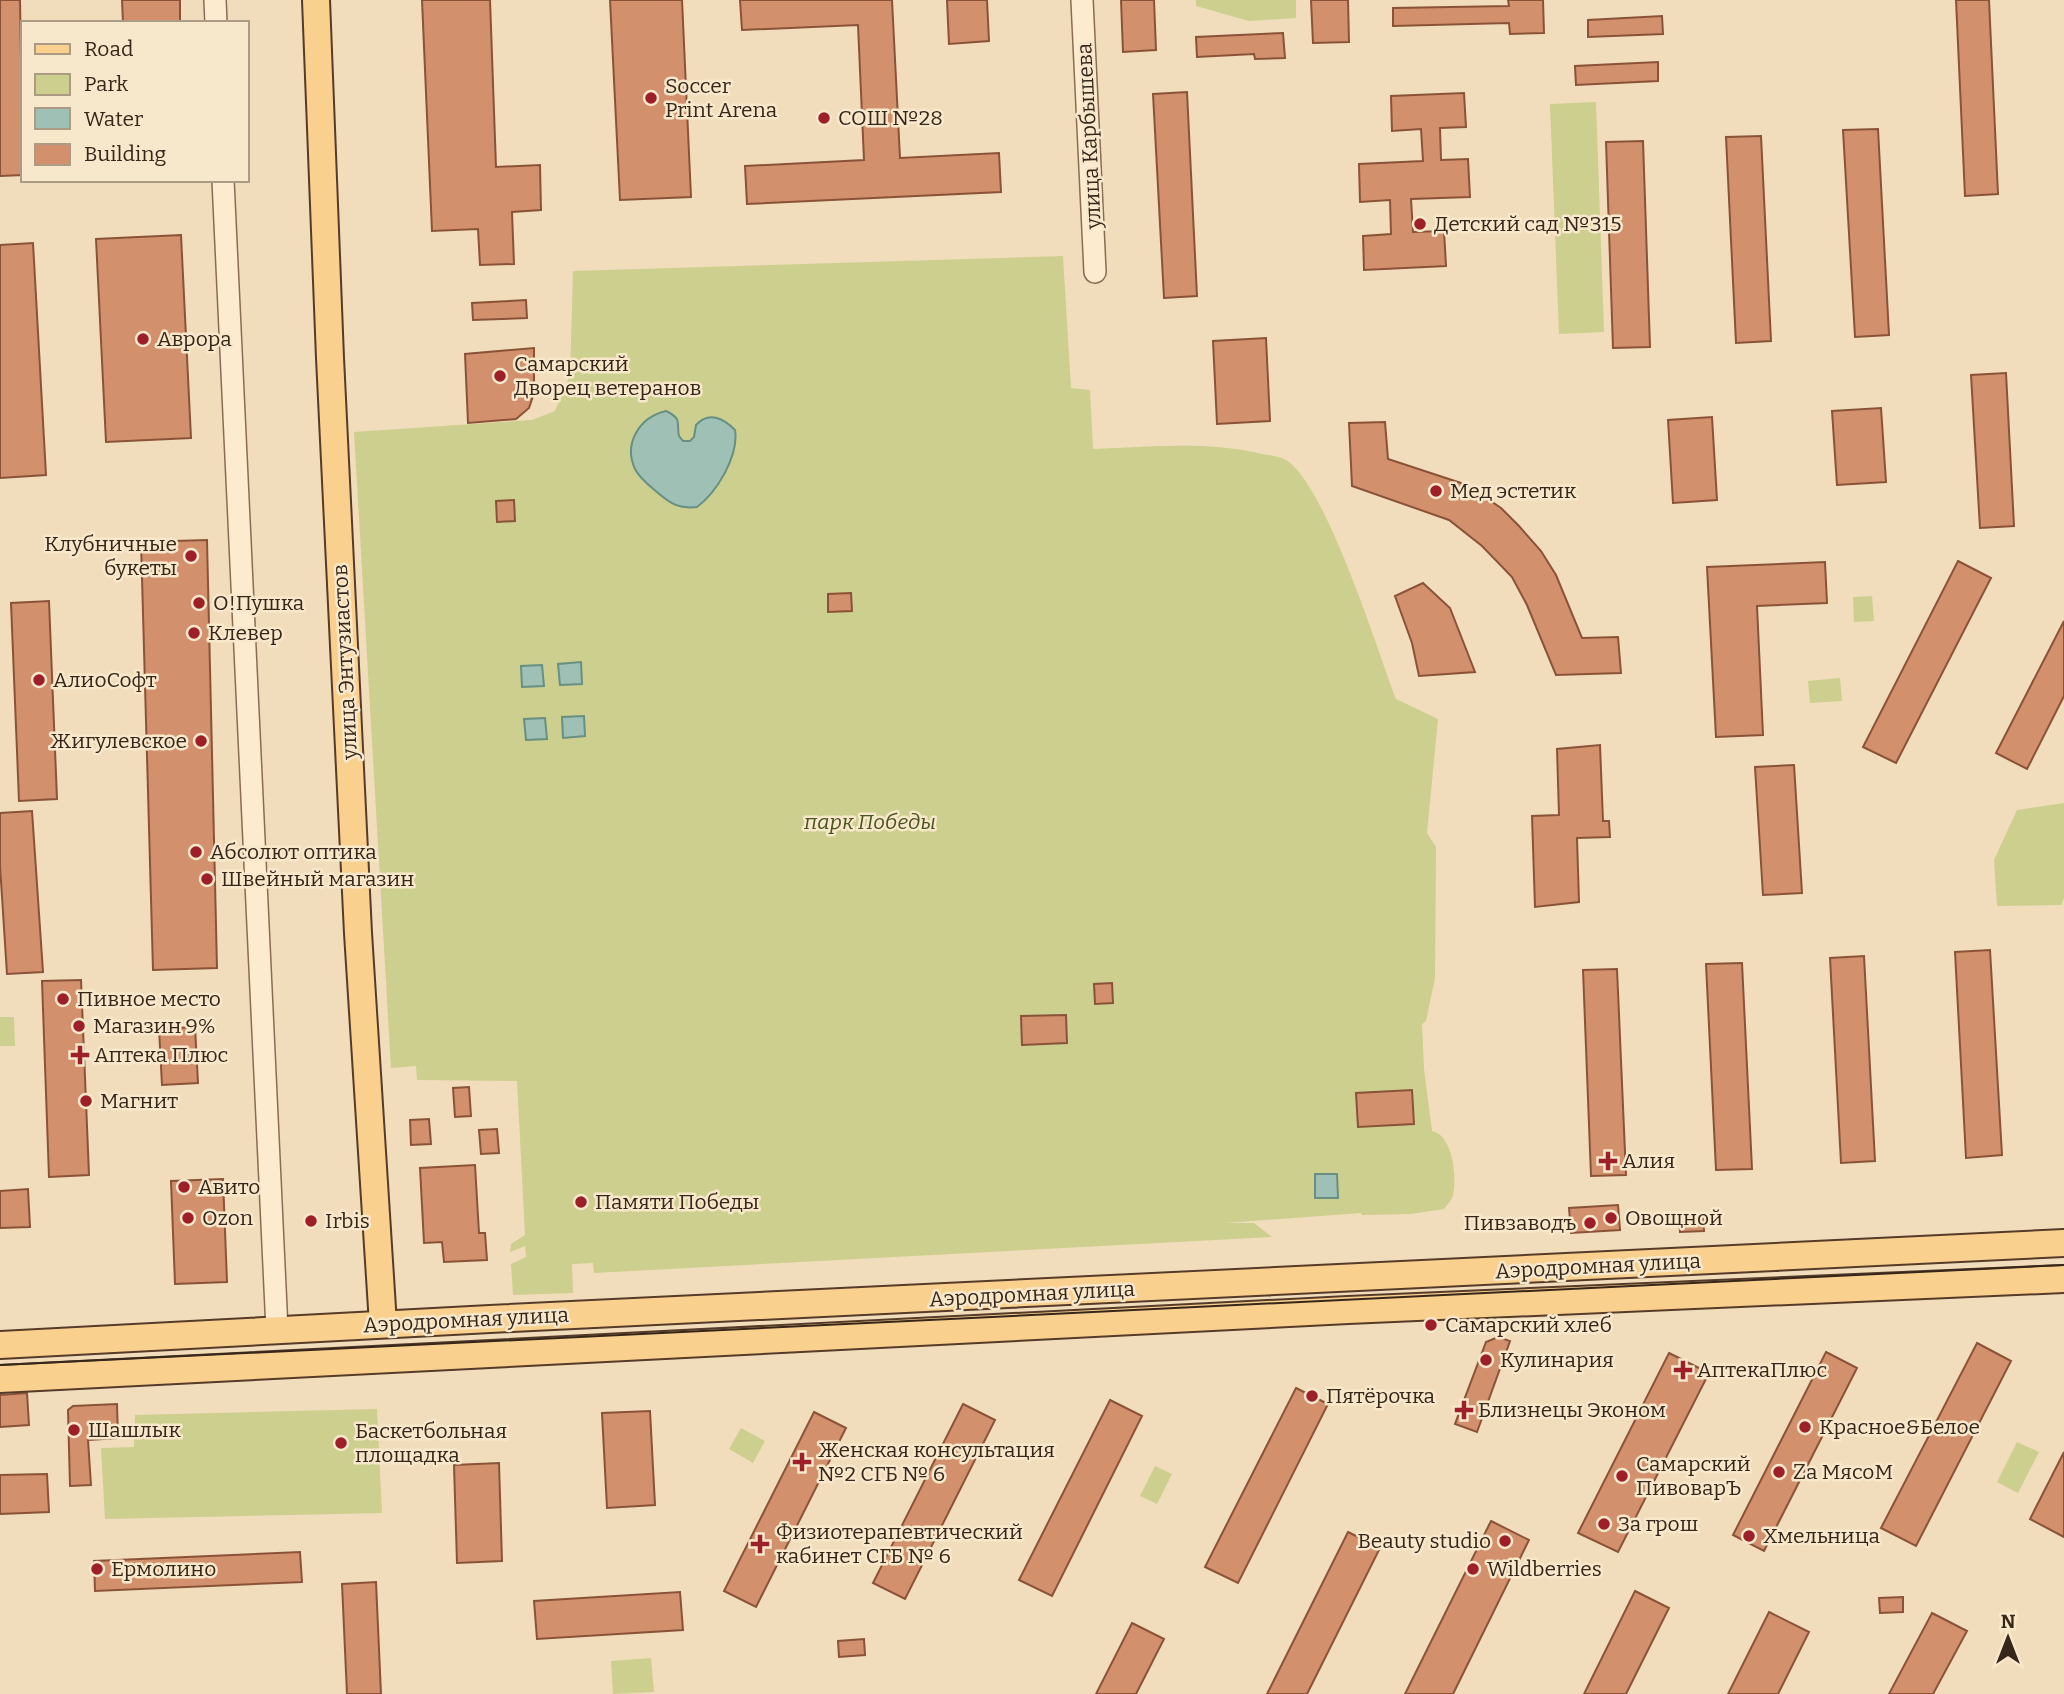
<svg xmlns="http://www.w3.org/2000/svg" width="2064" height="1694" font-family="Bitter,serif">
<rect width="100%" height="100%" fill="#f1ddbb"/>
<path fill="#cccf8e" d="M1196,0H1296V18L1249,21L1196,6Z
M1596,102L1604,332L1559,334L1550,104Z
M1063,256L1071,388L1090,390L1093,449C1148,447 1204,441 1258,453C1266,455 1277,456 1284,459C1324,478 1378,652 1396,699L1438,719L1427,833L1436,847L1435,978L1426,1021L1422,1024L1424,1069L1432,1131C1453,1135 1457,1177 1453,1195C1452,1200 1447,1205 1444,1209L1410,1214L1362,1215L1361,1213L1225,1223H1254L1272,1237L594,1273L593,1263L572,1264L573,1293L513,1295L511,1264L526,1257L525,1246L510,1252L511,1244L525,1235L517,1081L417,1080L416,1066L391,1068L354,432L532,420L555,411L570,375L573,271Z
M1872,596L1874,621L1854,622L1853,597Z
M1840,678L1842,701L1810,703L1808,681Z
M2064,803V898L2061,905L1997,906L1994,860L2017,810Z
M0,1017H14L15,1046H0Z
M377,1409L382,1513L105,1519L101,1448L134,1447L135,1415Z
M741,1428L765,1441L753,1463L729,1449Z
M2017,1442L2039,1452L2018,1493L1997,1482Z
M1155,1466L1172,1474L1157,1504L1140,1496Z
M651,1658L654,1692L613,1694L611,1661Z"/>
<path fill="#9fc1b5" stroke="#678f82" stroke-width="2" d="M666,411C683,419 676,423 679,436L683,441H690L694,437L696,425C709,411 723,418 735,430C739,456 717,492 697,507C679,509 671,504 658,493C650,486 640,479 635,469C623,443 640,417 666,411Z
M581,662L582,684L560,685L558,664Z
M542,665L544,686L522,687L521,666Z
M584,716L585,736L563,738L562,717Z
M545,718L547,739L526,740L524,719Z
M1315,1174H1337L1338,1198H1315Z"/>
<path fill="#d2906d" stroke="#8a5338" stroke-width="2" d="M0,0H20L23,175L0,176Z
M122,0H180V23H123Z
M422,0H490L496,167L540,165L541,210L512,212L514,264L480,265L478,229L432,231Z
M610,0H682L691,197L620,200Z
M740,0H892L900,158L999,153L1001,192L747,204L745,166L864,160L858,25L742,30Z
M947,0H987L989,41L949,44Z
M1121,0H1154L1156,50L1123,52Z
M1311,0H1348L1349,42L1313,43Z
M1508,0H1543L1544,33L1510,34L1509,23L1393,26V8L1509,6Z
M1956,0H1989L1998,194L1965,196Z
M1662,16L1663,34L1588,37V20Z
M1283,33L1285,58L1255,59L1254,54L1197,57L1196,37Z
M1658,62V81L1576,85L1575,66Z
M1187,92L1197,296L1164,298L1153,94Z
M1464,93L1466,127L1440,128L1441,160L1468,159L1470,197L1411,199L1413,232L1444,231L1446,266L1364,270L1363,236L1391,234L1390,200L1360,202L1359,164L1423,161L1421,129L1392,131L1391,96Z
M1878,129L1889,335L1855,337L1843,130Z
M1761,136L1771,341L1736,343L1726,137Z
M1643,141L1650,347L1613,348L1606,142Z
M181,235L191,438L106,442L96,239Z
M33,243L46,475L0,478V245Z
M526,300L527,318L473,320L472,303Z
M1266,338L1270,421L1217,424L1213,341Z
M534,348V393L529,408L516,419L468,423L465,354Z
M2006,373L2014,526L1980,528L1971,375Z
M1881,408L1886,482L1837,485L1832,411Z
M1712,417L1717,500L1673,503L1668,420Z
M1385,422L1388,459L1467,485L1501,508L1519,526L1541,551L1556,575L1582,638L1618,637L1621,673L1556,675L1527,605L1512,577L1482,546L1449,520L1352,486L1349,423Z
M514,500L515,521L497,522L496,501Z
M207,540L217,968L153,970L141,542Z
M1958,561L1991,578L1896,763L1863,747Z
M1825,562L1827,603L1757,606L1763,735L1716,737L1707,567Z
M1423,583L1450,608L1475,672L1419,676L1412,643L1395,596Z
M851,593L852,611L828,612V594Z
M49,601L57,799L19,801L11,603Z
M2064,621V696L2027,769L1996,753Z
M1600,745L1603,821H1609L1610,837L1577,838L1579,902L1535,907L1532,816L1559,815L1557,749Z
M1794,765L1802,893L1763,895L1755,767Z
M32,811L43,972L7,974L0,866V813Z
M1990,950L2002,1155L1966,1158L1955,952Z
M1864,956L1875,1161L1841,1163L1830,958Z
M1742,963L1752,1169L1716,1170L1706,964Z
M1617,969L1626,1175L1591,1176L1583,970Z
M81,980L89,1175L49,1177L42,981Z
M1112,983L1113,1003L1095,1004L1094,984Z
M1066,1015L1067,1043L1022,1045L1021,1016Z
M195,1027L198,1083L162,1085L159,1029Z
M469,1087L471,1116L455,1117L453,1088Z
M1412,1090L1414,1124L1358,1127L1356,1093Z
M429,1119L431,1144L411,1145L410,1120Z
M497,1129L499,1153L481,1154L479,1130Z
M475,1165L479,1233H485L487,1260L444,1262L442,1242L424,1243L420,1168Z
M223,1179L227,1282L175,1284L171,1181Z
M28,1189L30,1227L0,1228V1191Z
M1618,1205L1620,1230L1571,1233L1569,1208Z
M1703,1214L1704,1231L1680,1232L1679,1215Z
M1498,1337L1510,1341L1477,1432L1455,1424L1486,1342Z
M1977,1343L2011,1361L1916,1546L1881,1528Z
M1826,1352L1857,1368L1764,1551L1733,1535Z
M1669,1353L1709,1373L1618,1552L1578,1533Z
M1296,1388L1328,1404L1238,1583L1205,1567Z
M27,1393L29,1425L0,1427V1395Z
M1110,1400L1142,1416L1052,1596L1019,1580Z
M117,1404L118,1438L88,1440L91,1485L70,1486L68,1410L73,1406Z
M963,1404L995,1420L905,1599L873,1583Z
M650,1411L655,1505L607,1508L602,1413Z
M814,1412L846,1428L756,1607L724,1591Z
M2064,1452V1537L2030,1519Z
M499,1463L502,1561L457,1563L454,1465Z
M47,1474L49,1512L0,1514V1475Z
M1491,1521L1529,1540L1453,1694H1405Z
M1348,1532L1380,1548L1307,1694H1267Z
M300,1552L302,1582L95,1591L94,1561Z
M376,1582L381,1694H347L342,1584Z
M1635,1591L1669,1608L1626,1694H1584Z
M680,1592L683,1630L537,1639L534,1601Z
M1903,1597V1612L1880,1613L1879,1598Z
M1769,1612L1809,1632L1778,1694H1728Z
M1932,1613L1967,1631L1933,1694H1889Z
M1132,1623L1164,1639L1136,1694H1096Z
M864,1639L865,1655L839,1657L838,1641Z"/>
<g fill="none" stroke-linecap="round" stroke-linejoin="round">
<defs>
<path id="minor" d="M215,0L216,23
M1082,0L1095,272
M223,180L277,1330"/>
<path id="major" d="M316,0L330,358L358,933L383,1324
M0,1345L490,1319L2064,1243
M0,1379L1348,1310L2064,1279"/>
</defs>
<use href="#minor" stroke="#896c54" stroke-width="24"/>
<use href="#major" stroke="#563b29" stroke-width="30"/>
<use href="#minor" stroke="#fcebce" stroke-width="21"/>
<use href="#major" stroke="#f9d08e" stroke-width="26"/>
<path stroke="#37261a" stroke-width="2" d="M0,1365L2064,1265"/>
</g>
<g fill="#9d1f28" stroke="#f8e8cb" stroke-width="2.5">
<circle cx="651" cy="98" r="7"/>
<circle cx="824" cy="118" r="7"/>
<circle cx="1420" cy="224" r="7"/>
<circle cx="143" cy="339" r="7"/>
<circle cx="500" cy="376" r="7"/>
<circle cx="1436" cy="491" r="7"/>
<circle cx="191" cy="556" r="7"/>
<circle cx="199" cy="603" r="7"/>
<circle cx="194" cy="633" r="7"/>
<circle cx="39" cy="680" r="7"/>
<circle cx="201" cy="741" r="7"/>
<circle cx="196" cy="852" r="7"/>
<circle cx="207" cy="879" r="7"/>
<circle cx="63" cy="999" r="7"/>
<circle cx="79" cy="1026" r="7"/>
<path d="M76.5 1044.5h7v7h7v7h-7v7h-7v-7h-7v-7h7z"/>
<circle cx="86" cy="1101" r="7"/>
<path d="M1604.5 1150.5h7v7h7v7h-7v7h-7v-7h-7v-7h7z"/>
<circle cx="184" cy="1187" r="7"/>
<circle cx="581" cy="1202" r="7"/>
<circle cx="188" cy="1218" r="7"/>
<circle cx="1611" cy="1218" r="7"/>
<circle cx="311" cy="1221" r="7"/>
<circle cx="1590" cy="1223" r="7"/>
<circle cx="1431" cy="1325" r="7"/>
<circle cx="1486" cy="1360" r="7"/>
<path d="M1679.5 1359.5h7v7h7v7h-7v7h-7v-7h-7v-7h7z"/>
<circle cx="1312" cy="1396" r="7"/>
<path d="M1460.5 1399.5h7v7h7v7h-7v7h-7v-7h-7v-7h7z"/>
<circle cx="1805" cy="1427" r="7"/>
<circle cx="74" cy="1430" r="7"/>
<circle cx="341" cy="1443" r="7"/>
<path d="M798.5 1451.5h7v7h7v7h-7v7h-7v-7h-7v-7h7z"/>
<circle cx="1779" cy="1472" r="7"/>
<circle cx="1622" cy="1476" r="7"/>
<circle cx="1604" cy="1524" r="7"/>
<circle cx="1749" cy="1536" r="7"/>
<circle cx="1505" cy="1541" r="7"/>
<path d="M756.5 1533.5h7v7h7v7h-7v7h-7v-7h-7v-7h7z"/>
<circle cx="97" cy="1569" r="7"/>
<circle cx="1473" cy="1569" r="7"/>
</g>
<g text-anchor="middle" stroke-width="5" stroke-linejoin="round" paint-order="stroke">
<g font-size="21" fill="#37261a" stroke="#f8e8cb" text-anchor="start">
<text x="665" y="93">Soccer<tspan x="665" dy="24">Print Arena</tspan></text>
<text x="838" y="125">СОШ №28</text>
<text x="1434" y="231">Детский сад №315</text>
<text x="157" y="346">Аврора</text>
<text x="514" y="371">Самарский<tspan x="514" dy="24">Дворец ветеранов</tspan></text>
<text x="1450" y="498">Мед эстетик</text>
<text x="177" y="551" text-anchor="end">Клубничные<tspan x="177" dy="24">букеты</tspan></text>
<text x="213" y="610">О!Пушка</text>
<text x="208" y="640">Клевер</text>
<text x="53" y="687">АлиоСофт</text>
<text x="187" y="748" text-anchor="end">Жигулевское</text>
<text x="210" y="859">Абсолют оптика</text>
<text x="221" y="886">Швейный магазин</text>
<text x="77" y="1006">Пивное место</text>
<text x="93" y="1033">Магазин 9%</text>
<text x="94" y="1062">Аптека Плюс</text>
<text x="100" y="1108">Магнит</text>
<text x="1622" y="1168">Алия</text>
<text x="198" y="1194">Авито</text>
<text x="595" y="1209">Памяти Победы</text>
<text x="202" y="1225">Ozon</text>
<text x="1625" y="1225">Овощной</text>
<text x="325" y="1228">Irbis</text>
<text x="1576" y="1230" text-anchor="end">Пивзаводъ</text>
<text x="1445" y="1332">Самарский хлеб</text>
<text x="1500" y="1367">Кулинария</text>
<text x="1697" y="1377">АптекаПлюс</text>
<text x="1326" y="1403">Пятёрочка</text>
<text x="1478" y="1417">Близнецы Эконом</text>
<text x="1819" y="1434">Красное&amp;Белое</text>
<text x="88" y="1437">Шашлык</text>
<text x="355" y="1438">Баскетбольная<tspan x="355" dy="24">площадка</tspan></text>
<text x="818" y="1457">Женская консультация<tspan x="818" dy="24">№2 СГБ № 6</tspan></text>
<text x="1636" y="1471">Самарский<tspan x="1636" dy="24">ПивоварЪ</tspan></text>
<text x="1793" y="1479">Za МясоМ</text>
<text x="1618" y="1531">За грош</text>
<text x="776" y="1539">Физиотерапевтический<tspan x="776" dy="24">кабинет СГБ № 6</tspan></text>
<text x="1763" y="1543">Хмельница</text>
<text x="1491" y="1548" text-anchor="end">Beauty studio</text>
<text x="111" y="1576">Ермолино</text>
<text x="1487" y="1576">Wildberries</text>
</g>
<g font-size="21" fill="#37261a" stroke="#f8e8cb">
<text transform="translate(1089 136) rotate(-93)" y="7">улица Карбышева</text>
<text transform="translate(345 662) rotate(-93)" y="7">улица Энтузиастов</text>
<text transform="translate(1598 1266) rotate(-3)" y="7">Аэродромная улица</text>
<text transform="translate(1032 1294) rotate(-3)" y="7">Аэродромная улица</text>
<text transform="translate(466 1320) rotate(-3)" y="7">Аэродромная улица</text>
</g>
<g font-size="21" font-style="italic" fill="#4b551f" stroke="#f8e8cb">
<text x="870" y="829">парк Победы</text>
</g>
</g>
<rect x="21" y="21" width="228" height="161" fill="#f8e8cb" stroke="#ab9a84" stroke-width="2"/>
<rect x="35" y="44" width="35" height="10" fill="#f9d08e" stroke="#ab9a84" stroke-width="2"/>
<text x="84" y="56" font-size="21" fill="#37261a">Road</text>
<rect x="35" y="74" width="35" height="21" fill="#cccf8e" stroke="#ab9a84" stroke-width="2"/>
<text x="84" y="91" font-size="21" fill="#37261a">Park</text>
<rect x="35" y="108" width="35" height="21" fill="#9fc1b5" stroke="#ab9a84" stroke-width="2"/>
<text x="84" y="126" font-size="21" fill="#37261a">Water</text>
<rect x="35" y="144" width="35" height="21" fill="#d2906d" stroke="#ab9a84" stroke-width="2"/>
<text x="84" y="161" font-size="21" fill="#37261a">Building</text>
<g transform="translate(2008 1638)" stroke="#f8e8cb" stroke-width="5" paint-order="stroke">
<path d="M0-5L12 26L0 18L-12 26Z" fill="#37261a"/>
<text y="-10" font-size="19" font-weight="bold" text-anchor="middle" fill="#37261a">N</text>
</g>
</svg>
